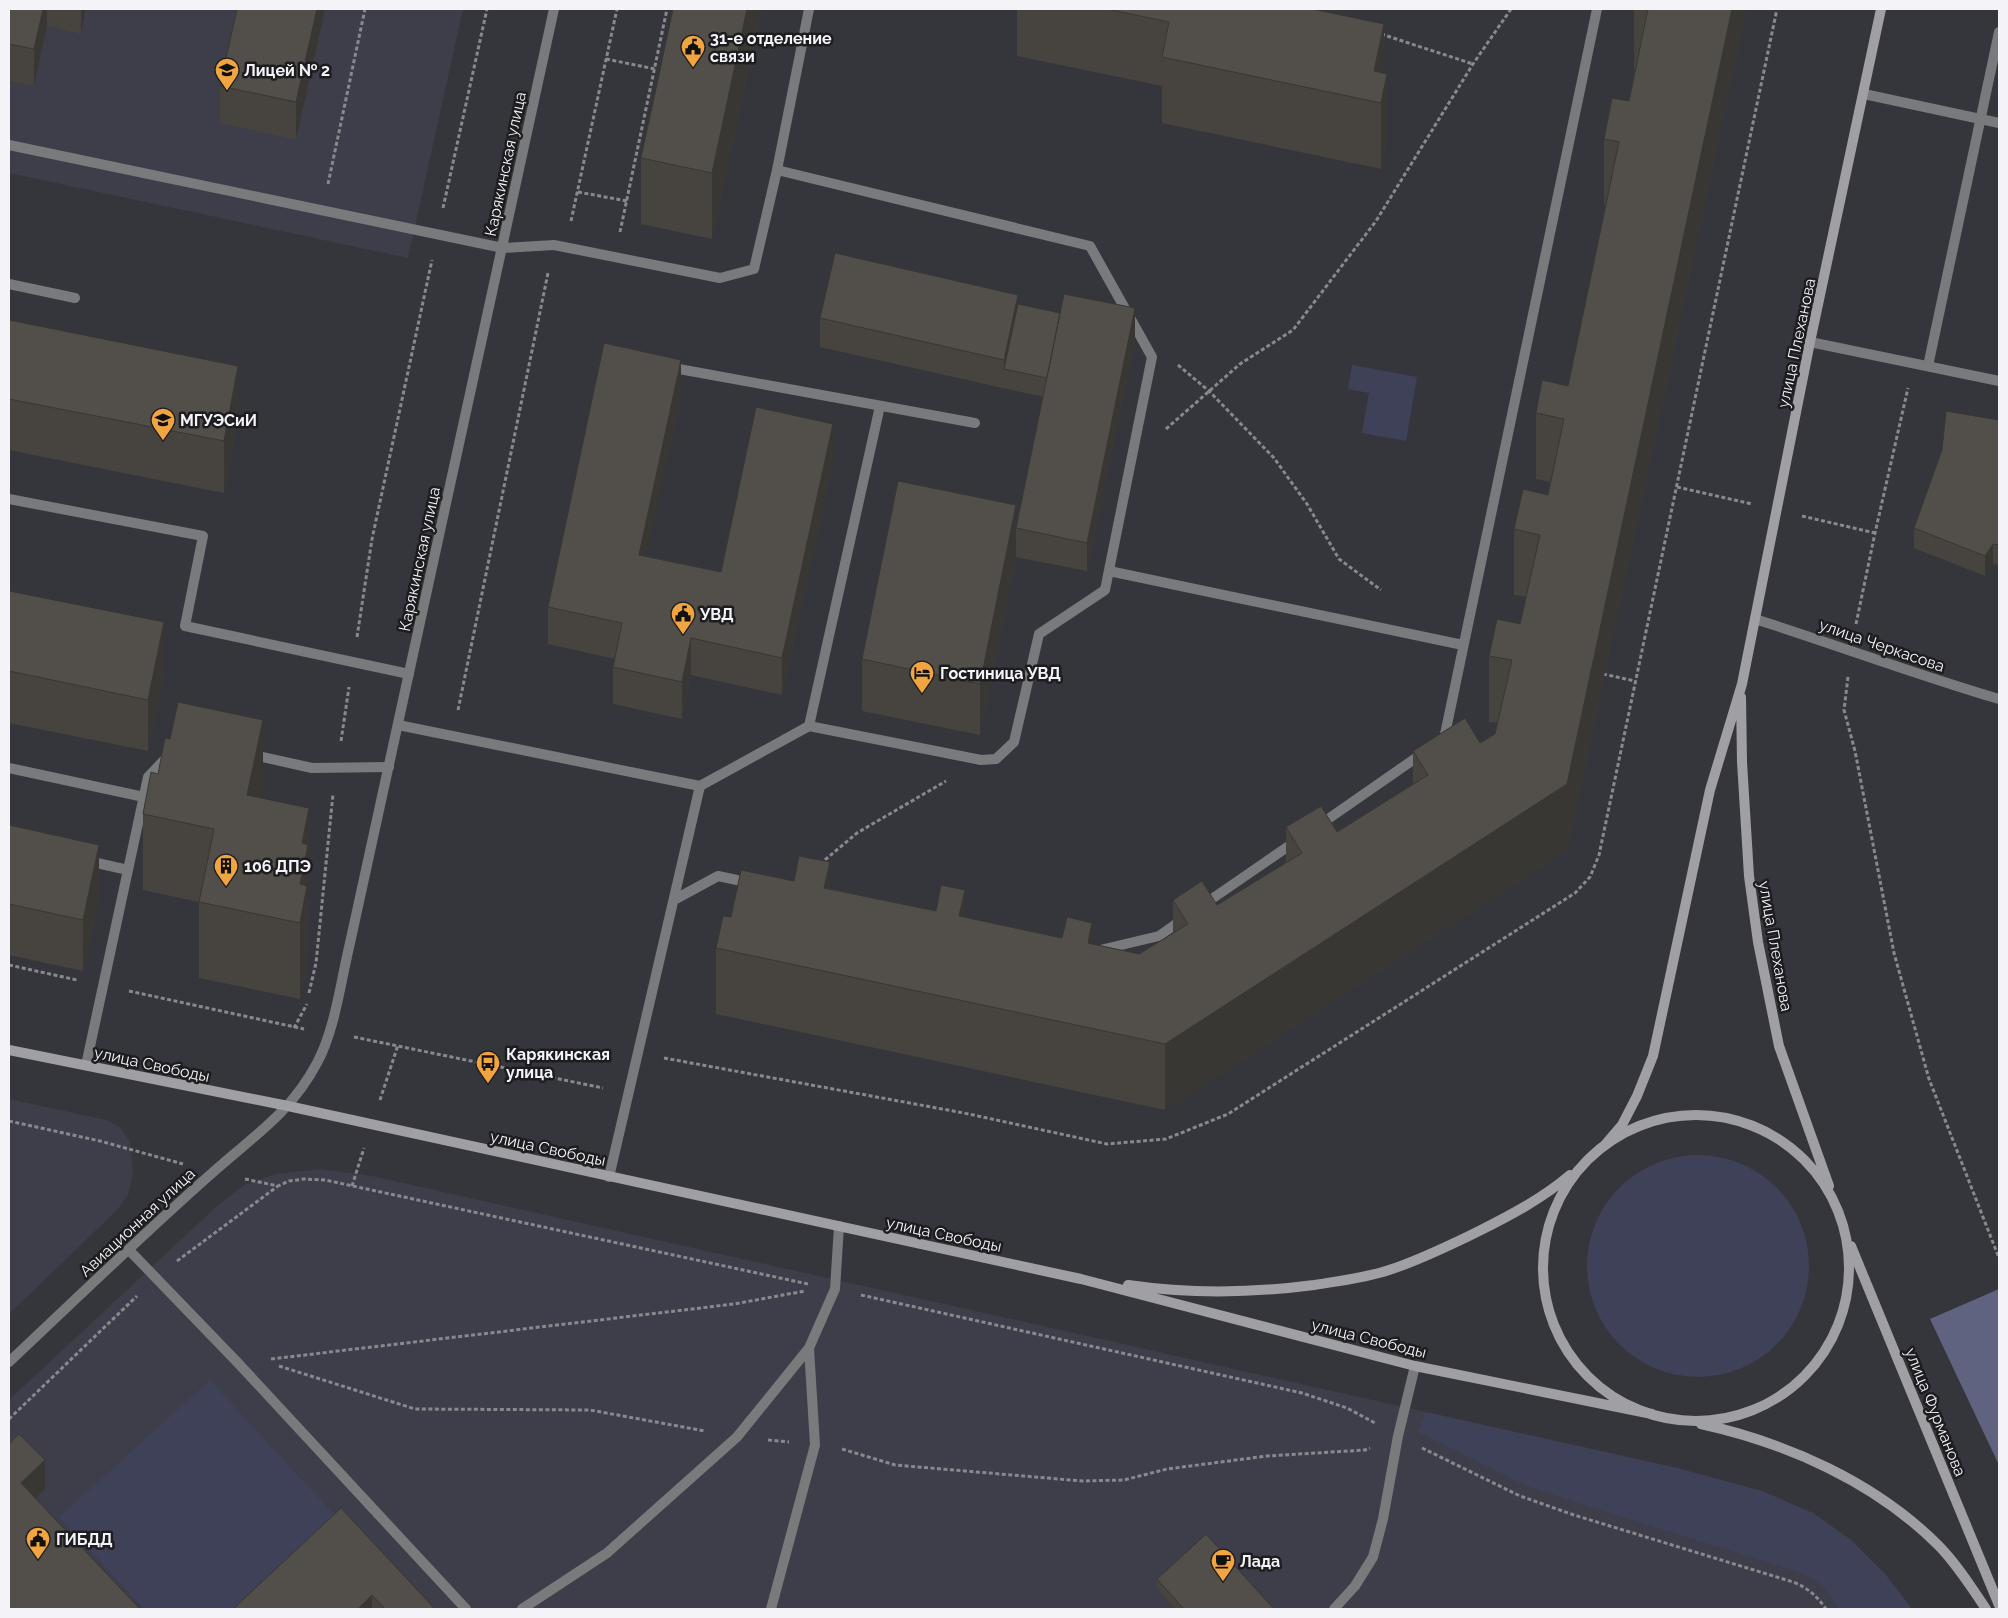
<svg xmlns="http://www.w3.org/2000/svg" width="2008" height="1618" font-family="Raleway,sans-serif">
<rect width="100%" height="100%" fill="#35363b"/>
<path fill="#3d3e49" d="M9,9H463L408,258L9,173Z
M9,1099L107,1120L120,1127L130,1142L133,1171L129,1193L118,1209L9,1314Z
M321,1169L372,1176L1677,1468L1762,1491L1813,1513L1851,1540L1885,1574L1912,1609H9V1400L218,1205L244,1185L276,1174Z"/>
<path fill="#3f4158" d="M1352,365L1417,377L1406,441L1362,433L1369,393L1348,389Z
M1587 1266a111 111 0 1 1 222 0a111 111 0 1 1-222 0Z
M210,1380L341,1522L247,1609H144L59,1517Z
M1425,1412L1677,1468L1762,1491L1813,1513L1851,1540L1885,1574L1912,1609H1839C1826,1588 1821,1581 1798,1572L1581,1504L1525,1485L1418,1432Z"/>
<path fill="#606380" d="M1999,1289V1465L1930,1319Z"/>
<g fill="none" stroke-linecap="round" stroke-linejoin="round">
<path stroke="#88888d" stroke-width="3" stroke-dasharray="4 2.5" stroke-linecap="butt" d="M1381,34L1473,64
M606,59L655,69
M328,184L365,9
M578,192L627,201
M443,208L487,9
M571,221L617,9
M620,232L667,9
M1178,365L1209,391L1274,458L1307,504L1339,559L1381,590
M1166,429L1240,364L1293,330L1376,221L1473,64L1511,9
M1677,487L1752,504
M1802,516L1875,533
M1856,624L1875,533L1908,388
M357,637L372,539L432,260
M1603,674L1635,681
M1848,677L1844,710L1855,751L1894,953L1929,1079L1999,1258
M458,710L548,273
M341,741L349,687
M820,864L857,833L946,781
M9,965L77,980
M129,991L304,1029
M309,993L316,963L333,794
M294,1028L307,1004
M354,1037L603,1088
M664,1058L964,1113L1107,1144L1166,1139L1228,1114L1575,893L1590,877L1599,855L1777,9
M380,1100L398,1045
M9,1121L100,1141L183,1164
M245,1179L278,1186L289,1181L304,1179L325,1180L808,1284
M352,1186L364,1148
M177,1261L278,1186
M861,1295L1302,1393L1347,1408L1375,1423
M271,1359L734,1304L805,1291
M279,1366L415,1409L590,1410L705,1431
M9,1419L137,1296
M768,1440L789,1442
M1422,1448L1520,1496L1574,1515L1793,1582C1808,1588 1817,1596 1826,1609
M842,1449L895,1465L1082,1481L1124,1480L1167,1469L1267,1456L1365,1450L1370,1448"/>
<path stroke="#797a7c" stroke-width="10" d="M1864,94L1999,123
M9,145L503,248L554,245L720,278L754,269L777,170L809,9
M777,170L1090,246L1152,357L1105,590L1039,634L1014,742L996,759L981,760L809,726
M9,284L75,298
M1810,342L1999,381
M668,367L975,423
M9,499L203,536L185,626L409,674
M1109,571L1463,645
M1441,741L1444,739L1597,9
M249,754L312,768L389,767
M9,768L144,797
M1318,826L1423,753
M88,861L128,870
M674,900L718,876L751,883
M1203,905L1296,841
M1096,951L1159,936L1183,919
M86,1065L148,777L168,756
M609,1177L700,786
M129,1250L238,1363L466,1609
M522,1609L607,1553L737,1437L809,1348L835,1289L839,1226
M771,1609L815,1445L809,1348"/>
<path stroke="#797a7c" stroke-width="10" d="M1928,366L1999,32
M398,725L700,786L809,726L880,406"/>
<path stroke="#797a7c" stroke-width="10" d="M1755,619C1837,645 1917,675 1999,699
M9,1362C76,1299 142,1235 211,1174C252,1137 290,1114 317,1063C335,1030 341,980 350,943L554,9
M1334,1609L1355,1586L1373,1557L1383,1519L1398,1436L1415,1366"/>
<path stroke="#9f9fa4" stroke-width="10" d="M1741,697L1742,762L1749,876L1758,942L1779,1046L1829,1186
M9,1050L288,1106L1081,1279L1415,1366L1652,1414
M1543 1268a153 153 0 1 1 306 0a153 153 0 1 1-306 0Z
M1604,1146L1622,1125L1637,1096L1653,1056L1710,790L1742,684L1810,342L1881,9
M1851,1246L1999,1605
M1128,1285C1190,1294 1253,1293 1314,1285C1339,1281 1365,1278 1389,1270C1420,1260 1450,1245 1479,1231C1511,1215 1543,1198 1570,1175
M1701,1424C1787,1443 1875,1482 1938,1545C1956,1563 1972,1588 1986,1609"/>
</g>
<path fill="#47433f" d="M9,9H86L81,34L47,26L34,86L9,81Z
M237,9H325L296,140L220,123V86Z
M761,9L712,239L641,224V158Z
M1017,9H1312L1384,73L1387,140L1381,169L1162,123V86L1017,56Z
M1634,9H1746L1567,850L1165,1110L716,1014V948L731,917L794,881L1139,954L1173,933V900L1217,905L1286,863V827L1337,832L1413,785V751L1480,743L1495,734L1498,723L1489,722V656L1520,624L1526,597L1514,595V529L1548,495L1550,482L1536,479V413L1568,386L1606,205H1604V139L1629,101L1635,70H1634Z
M1018,304L1135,337L1087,571L1016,557L980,735L862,711V659L1016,528L1043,397L820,347V318Z
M9,320L238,417L224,493L9,450Z
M681,397L646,556L721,572L833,461L782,695L691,675L682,719L613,704V667L615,659L548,644V607Z
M1999,420V565L1993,564L1985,576L1914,548V528Z
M9,591L164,674L148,751L9,723Z
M263,796L262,798L309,884L308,889L307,962L300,999L199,978V902L143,890V814Z
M9,825L99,896L83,971L9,955Z
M341,1508L435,1609H233Z
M1157,1579L1274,1609H1175L1157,1589Z"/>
<path fill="#393733" d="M43,9H47V26L34,86V49Z
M81,9H86L81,34Z
M317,9H325L296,140V102Z
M747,9H761L712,239V173Z
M1732,9H1746L1567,850L1165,1110V1044L1567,784Z
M1384,24V87L1387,74V140L1381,169V103L1374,71Z
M1018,295V324L1004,369V360Z
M1135,308V337L1087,571V543Z
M681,360V397L639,592V555Z
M238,366V417L224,493V441Z
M833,424V461L782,695V658Z
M1016,505V557L980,735V684Z
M1993,544V564L1985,576V556Z
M164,622V674L148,751V700Z
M691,638V675L682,719V682Z
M263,720V796L247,871V795Z
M309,808V884L308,889L307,962L300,999V884L302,843Z
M99,845V896L83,971V920Z
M830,862V929L824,888Z
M965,890V956L959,916Z
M1092,923V989L1088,943Z
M45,1460V1489L21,1512V1483Z
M372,1595V1609H358Z"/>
<path fill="#524e49" stroke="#393733" d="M9,9H43L34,49L9,44Z
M237,9H317L296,102L220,86Z
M673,9H747L712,173L641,158Z
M1107,9H1312L1384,24L1374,71L1387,74L1381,103L1162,57L1169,22Z
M1648,9H1732L1567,784L1165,1044L716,948L723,916L731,917L741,870L794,881L799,856L830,862L824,888L936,911L941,885L965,890L959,916L1062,938L1067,917L1092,923L1088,943L1139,954L1188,924L1173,900L1202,881L1217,905L1302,853L1286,827L1321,806L1337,832L1428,775L1413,751L1465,718L1480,743L1495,734L1512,660L1489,656L1497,619L1520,624L1540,535L1514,529L1523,489L1548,495L1564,419L1536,413L1542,380L1568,386L1619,142L1604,139L1612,98L1629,101Z
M835,253L1018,295L1004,360L820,318Z
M1064,294L1135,308L1087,543L1016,528Z
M1018,304L1060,313L1047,378L1004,369Z
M9,320L238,366L224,441L9,399Z
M604,343L681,360L639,555L721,572L756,407L833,424L782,658L691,638L682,682L613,667L622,623L548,607Z
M1946,411L1999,420V545L1993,544L1985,556L1914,528L1942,450Z
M898,481L1016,505L980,684L862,659Z
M9,591L164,622L148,700L9,671Z
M178,702L263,720L247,795L309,808L302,843L308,845L300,884L307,886L300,923L199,902L214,829L143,814L151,772L158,774L165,738L170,739Z
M9,825L99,845L83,920L9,904Z
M19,1434L45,1460L21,1483L140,1609H9V1444Z
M341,1508L435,1609H385L372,1595L358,1609H233Z
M1206,1534L1274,1609H1184L1157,1579Z"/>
<defs>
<symbol id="civic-pin" viewBox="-11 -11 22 30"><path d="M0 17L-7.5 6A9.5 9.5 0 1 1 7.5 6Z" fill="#f1a540" stroke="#1d1d20"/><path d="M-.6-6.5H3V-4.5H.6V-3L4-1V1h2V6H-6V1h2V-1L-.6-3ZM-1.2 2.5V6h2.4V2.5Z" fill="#111"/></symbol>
<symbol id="school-pin" viewBox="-11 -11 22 30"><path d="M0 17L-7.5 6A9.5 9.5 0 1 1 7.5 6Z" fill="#f1a540" stroke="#1d1d20"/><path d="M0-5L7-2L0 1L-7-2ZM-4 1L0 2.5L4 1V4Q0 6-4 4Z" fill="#111"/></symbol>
<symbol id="university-pin" viewBox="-11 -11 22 30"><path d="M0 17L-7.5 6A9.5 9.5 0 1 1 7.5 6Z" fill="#f1a540" stroke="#1d1d20"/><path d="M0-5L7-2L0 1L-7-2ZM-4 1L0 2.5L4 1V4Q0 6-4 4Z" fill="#111"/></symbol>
<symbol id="hotel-pin" viewBox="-11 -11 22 30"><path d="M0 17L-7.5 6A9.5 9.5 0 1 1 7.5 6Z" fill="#f1a540" stroke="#1d1d20"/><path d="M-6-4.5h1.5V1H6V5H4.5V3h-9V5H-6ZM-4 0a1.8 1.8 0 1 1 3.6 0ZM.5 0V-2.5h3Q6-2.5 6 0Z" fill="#111"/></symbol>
<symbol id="building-pin" viewBox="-11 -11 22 30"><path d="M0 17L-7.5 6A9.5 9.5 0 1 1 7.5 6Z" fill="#f1a540" stroke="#1d1d20"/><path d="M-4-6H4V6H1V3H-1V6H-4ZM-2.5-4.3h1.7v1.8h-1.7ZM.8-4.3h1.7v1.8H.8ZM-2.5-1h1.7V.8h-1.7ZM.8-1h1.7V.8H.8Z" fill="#111"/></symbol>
<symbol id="bus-pin" viewBox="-11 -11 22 30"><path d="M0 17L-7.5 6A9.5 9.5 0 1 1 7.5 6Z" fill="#f1a540" stroke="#1d1d20"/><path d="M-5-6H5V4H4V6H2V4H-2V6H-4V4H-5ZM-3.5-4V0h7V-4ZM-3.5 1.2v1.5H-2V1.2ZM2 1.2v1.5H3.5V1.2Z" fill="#111"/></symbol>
<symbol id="cafe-pin" viewBox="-11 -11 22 30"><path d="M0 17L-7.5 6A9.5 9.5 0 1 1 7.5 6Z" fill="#f1a540" stroke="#1d1d20"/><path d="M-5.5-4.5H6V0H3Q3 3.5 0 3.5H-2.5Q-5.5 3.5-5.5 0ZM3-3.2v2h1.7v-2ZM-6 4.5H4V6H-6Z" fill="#111"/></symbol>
</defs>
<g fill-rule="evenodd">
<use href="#civic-pin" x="679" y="33" width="28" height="38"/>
<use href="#school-pin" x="213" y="56" width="28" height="38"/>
<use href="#university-pin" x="149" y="406" width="28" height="38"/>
<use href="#civic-pin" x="669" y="600" width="28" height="38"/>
<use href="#hotel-pin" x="908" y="659" width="28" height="38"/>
<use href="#building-pin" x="212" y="852" width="28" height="38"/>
<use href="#bus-pin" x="474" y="1049" width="28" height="38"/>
<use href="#civic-pin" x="24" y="1525" width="28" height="38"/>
<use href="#cafe-pin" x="1209" y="1547" width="28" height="38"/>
</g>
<g text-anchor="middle" stroke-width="5" stroke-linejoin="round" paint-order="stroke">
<g font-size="16" font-weight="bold" fill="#f4f4f8" stroke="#1d1d20" text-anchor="start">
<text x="710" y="44">31-е отделение<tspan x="710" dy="18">связи</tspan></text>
<text x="244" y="76">Лицей № 2</text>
<text x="180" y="426">МГУЭСиИ</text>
<text x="700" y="620">УВД</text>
<text x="940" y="679">Гостиница УВД</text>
<text x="244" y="872">106 ДПЭ</text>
<text x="506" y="1060">Карякинская<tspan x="506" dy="18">улица</tspan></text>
<text x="56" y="1545">ГИБДД</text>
<text x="1240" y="1567">Лада</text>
</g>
<g font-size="16" fill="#f4f4f8" stroke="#1d1d20">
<text transform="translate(505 164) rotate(-78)" y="6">Карякинская улица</text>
<text transform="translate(1796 343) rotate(-78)" y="6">улица Плеханова</text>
<text transform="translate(419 559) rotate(-78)" y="6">Карякинская улица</text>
<text transform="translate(1882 645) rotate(19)" y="6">улица Черкасова</text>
<text transform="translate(1776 946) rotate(80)" y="6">улица Плеханова</text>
<text transform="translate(152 1064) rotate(12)" y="6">улица Свободы</text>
<text transform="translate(548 1148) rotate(12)" y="6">улица Свободы</text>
<text transform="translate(137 1222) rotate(-43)" y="6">Авиационная улица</text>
<text transform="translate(944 1234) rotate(12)" y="6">улица Свободы</text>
<text transform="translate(1369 1338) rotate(14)" y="6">улица Свободы</text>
<text transform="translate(1936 1412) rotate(68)" y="6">улица Фурманова</text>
</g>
</g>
<rect width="2008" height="1618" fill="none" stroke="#f4f4f8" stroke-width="20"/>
</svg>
